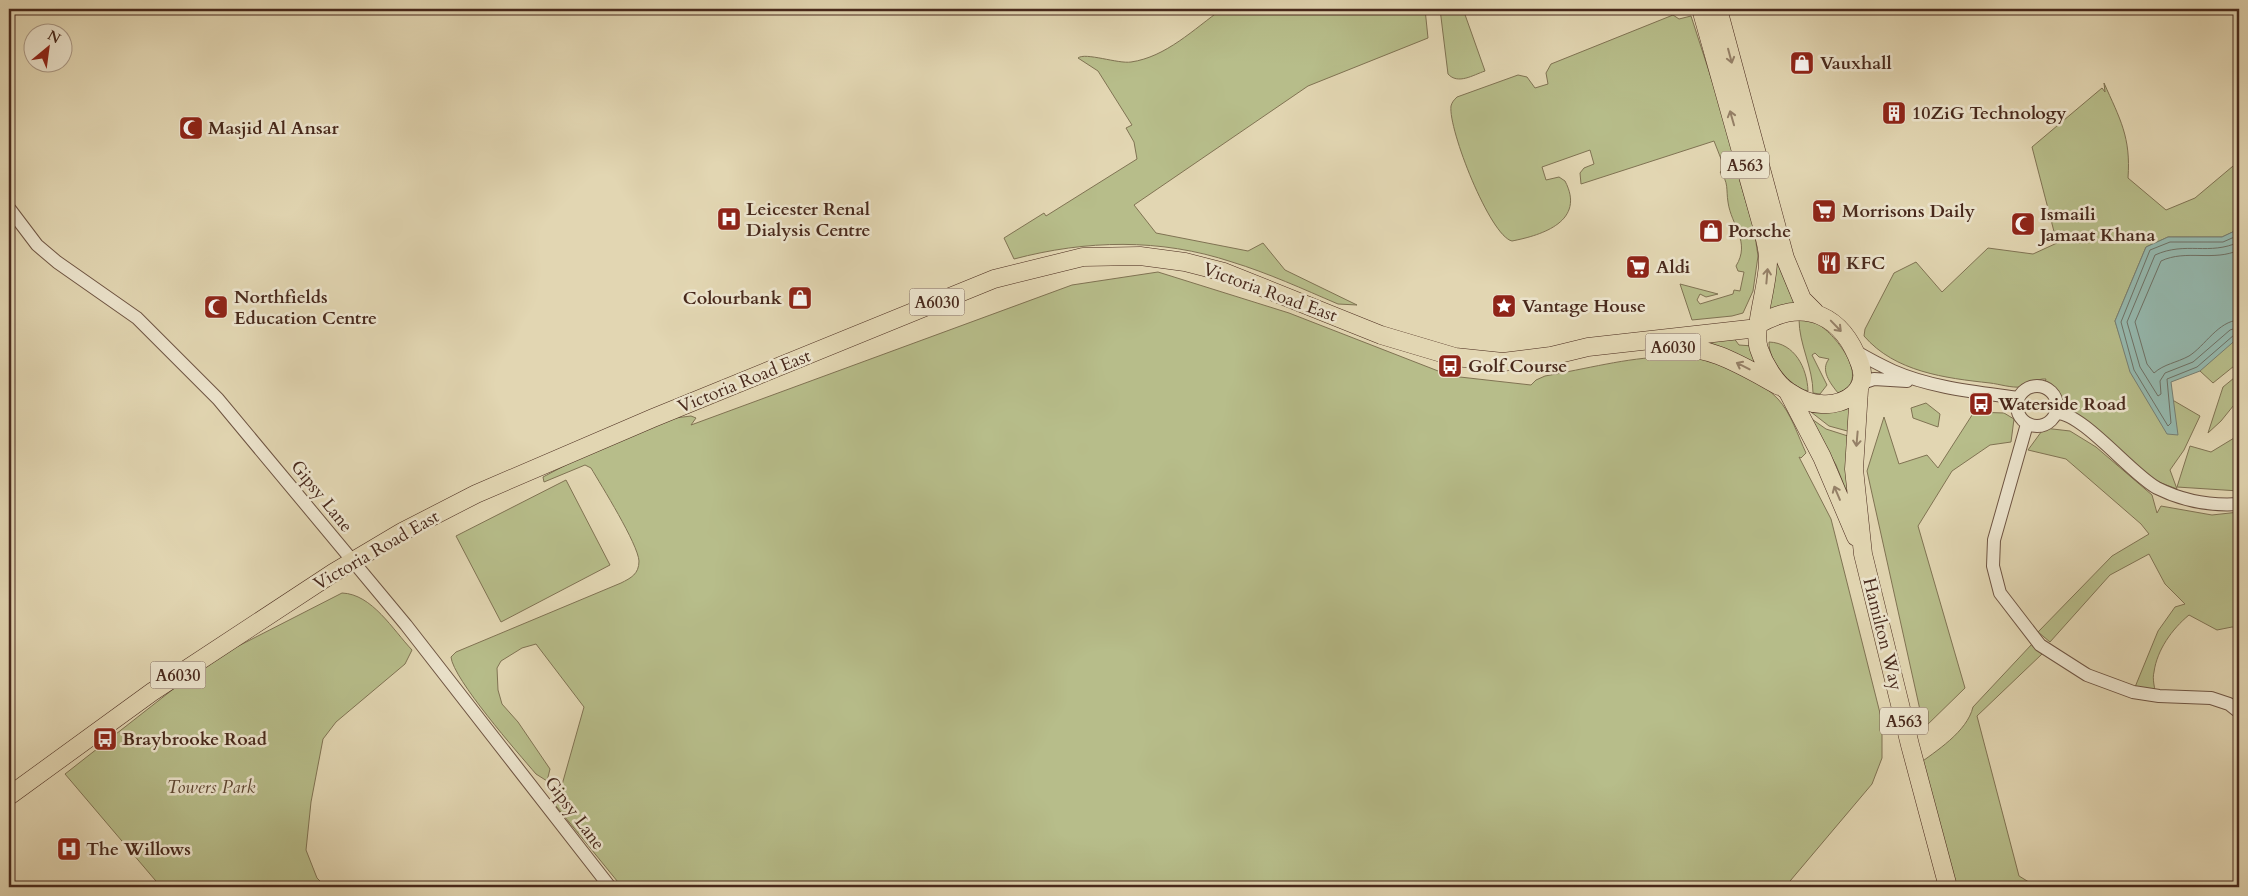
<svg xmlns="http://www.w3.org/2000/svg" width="2248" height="896" font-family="Cardo,serif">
<rect width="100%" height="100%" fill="#e2d6b2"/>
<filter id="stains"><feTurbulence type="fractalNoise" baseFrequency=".004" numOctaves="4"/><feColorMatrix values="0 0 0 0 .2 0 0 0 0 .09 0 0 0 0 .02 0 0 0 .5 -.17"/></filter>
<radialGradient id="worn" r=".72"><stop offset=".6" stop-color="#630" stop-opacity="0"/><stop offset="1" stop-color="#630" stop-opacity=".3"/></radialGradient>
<path fill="#b7bd8a" stroke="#807353" d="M1222,9H1425L1428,38L1308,86L1134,205L1156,233L1248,251L1263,243L1285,270L1357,305L1338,304C1303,289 1268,273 1232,262C1160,238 1086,240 1014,259L1004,238L1044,213L1046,216L1137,159L1134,142L1126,128L1132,125L1098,71L1078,58C1085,52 1118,64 1131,62C1166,57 1194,29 1222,9Z
M1440,9H1463L1485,71C1473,75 1458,85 1448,74Z
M1714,9L1796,301L1794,305L1767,316L1772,272Z
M1673,15L1679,19L1691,16L1730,136L1734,161L1754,229L1758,256L1753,291L1743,313L1732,316L1692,320L1680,284L1718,294L1706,297L1700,294L1697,300L1700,304L1733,294L1734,290L1740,291L1744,272L1738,271L1736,266C1751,242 1731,225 1728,202C1726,190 1729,182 1720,172L1725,169L1714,141L1581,184L1580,173L1584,168L1594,164L1590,150L1542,167L1546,180L1559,177L1565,181C1586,221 1543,235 1512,241C1490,236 1448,129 1451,106C1452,102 1454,100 1457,97L1518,75L1527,77L1535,88L1548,84L1546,73L1551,64Z
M2104,83C2120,119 2131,137 2128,178L2166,210L2195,198L2239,161V229L2222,237H2168L2146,247L2115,321L2133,377L2200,416L2184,450L2170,470L2177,489L2153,480L2057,410L2045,382L2046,379C2036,378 2030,386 2021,387C2011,388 1999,384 1990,383C1945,378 1895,372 1864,336L1865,329L1894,273L1916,262L1942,292L1988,248L2033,254L2057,243L2032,147L2102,88L2105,92Z
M1158,272L1289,313L1451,376L1531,385L1536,380L1545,376C1626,362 1710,331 1778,399C1791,413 1798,436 1806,453L1801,458L1799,457L1831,519L1882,721V758L1872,784L1785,887H622L556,806L584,707L536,644L522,648L501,661L497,668L498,690L502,704L518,722L550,769L547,781L536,774C518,753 453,679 451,657L456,652L621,583C631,578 639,574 639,561C638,544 601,485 591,468L585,465L544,482L543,477L579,458L675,418L691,416L696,418L691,425L1072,285Z
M2239,289V362L2213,383L2200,371Z
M1799,319C1806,320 1812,320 1818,324C1836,335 1873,381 1838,393C1830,383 1820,370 1829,359L1819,357L1815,353L1812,355L1827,385L1820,394L1813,393C1813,367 1799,345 1799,319Z
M1733,337L1739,345L1753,346L1762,367L1694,343Z
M1769,342C1795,343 1807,368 1808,391C1790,387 1768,360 1769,342Z
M2234,378L2238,400L2221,421L2208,433L2223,387Z
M1852,402L1851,432L1829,426L1811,412L1813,408Z
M1926,403L1940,414L1938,427L1913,418L1911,408Z
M1974,412L2004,413L2014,419L2011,442L1990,445L1952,471L1918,526L1965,688L1924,728L1867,471L1884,417L1899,464L1927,455L1938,468Z
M1809,417L1826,429L1851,437L1849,490H1846L1836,465Z
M2044,428L2070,431L2096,447L2152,495L2157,513L2161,506L2212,515L2239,512V628L2232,627L2217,630L2189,615C2172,629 2157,650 2154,672C2152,679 2155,689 2156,696L2133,692L2158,631L2175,607L2185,604L2165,584L2149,554L2110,575L2050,642L2038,632L2112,556L2149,534L2141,524L2066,459L2028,450Z
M2239,435V491L2177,487L2190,446L2211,452Z
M566,480L610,565L501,622L456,536Z
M342,593C372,594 393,630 412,650L405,664L336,722L323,739L311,802L306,850L317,878L326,887H161L65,774L209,661Z
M2032,644L2042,654L1977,716L2019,876L2037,887H1948L1916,766C1936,751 1967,732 1973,707Z"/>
<path fill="#95b9af" stroke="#767f74" d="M2239,229V337L2200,371L2171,382L2178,435L2167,434L2130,372L2115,321L2146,247L2168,237H2222Z"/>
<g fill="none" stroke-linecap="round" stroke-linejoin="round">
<path stroke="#6e7166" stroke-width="1" d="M2239,235L2223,242H2170L2150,250L2121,322L2134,370L2168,426L2171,423L2167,379L2197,367L2234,335L2239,334
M2239,242C2209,256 2186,241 2155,255L2127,322L2140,367L2158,396L2161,394L2160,381L2165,373L2193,362L2230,330L2239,327
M2239,250C2214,262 2186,249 2161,261L2135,322L2147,364L2154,373C2164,364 2176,363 2189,356C2205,346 2218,321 2239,320"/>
<defs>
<path id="tertiary" d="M9,208L37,245L57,262L137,318L218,399L406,625L610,887
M1855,351C1867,358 1880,365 1893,371C1932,388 1976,392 2018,398
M1862,383L1874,379L1907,381
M2017 406a20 20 0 1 1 40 0a20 20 0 1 1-40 0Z
M2056,413C2082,412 2131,474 2157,488C2183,501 2210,506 2239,504
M2027,424L1994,540L1993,566L2000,593L2040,645L2087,675L2133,692L2159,696L2211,698L2229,704L2239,712"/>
<path id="trunk" d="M1701,9L1762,226C1764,236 1768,248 1768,259C1769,284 1752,329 1759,349C1764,364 1776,384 1789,392C1798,398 1810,404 1821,404C1845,406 1870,390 1860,364C1843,316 1806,297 1759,324
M1718,9L1785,258L1802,299L1815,312
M1666,348C1706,342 1746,368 1779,386
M1859,390L1854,469L1863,554L1910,745L1948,887
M1788,392L1822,457L1856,537
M9,796L152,692L333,573L402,532L476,494L653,418L994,279L1083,257L1140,256L1185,262L1224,272L1381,335L1455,357L1503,362L1551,356L1588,347L1758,328"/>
</defs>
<use href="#tertiary" stroke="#6e5442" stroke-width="14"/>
<use href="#trunk" stroke="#48291c" stroke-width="19"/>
<use href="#tertiary" stroke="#ece4cd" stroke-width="12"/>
<use href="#trunk" stroke="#e2d6b2" stroke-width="18"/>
</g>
<defs><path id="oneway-shaft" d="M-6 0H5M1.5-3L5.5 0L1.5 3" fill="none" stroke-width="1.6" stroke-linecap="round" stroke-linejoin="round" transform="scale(1.25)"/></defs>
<g stroke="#958067">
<use href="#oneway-shaft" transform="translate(1730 56) rotate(75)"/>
<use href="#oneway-shaft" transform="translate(1732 118) rotate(-106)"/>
<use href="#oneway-shaft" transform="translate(1767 276) rotate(-85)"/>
<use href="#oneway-shaft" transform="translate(1836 326) rotate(46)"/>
<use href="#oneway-shaft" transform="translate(1743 366) rotate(-153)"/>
<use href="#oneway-shaft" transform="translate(1857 439) rotate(95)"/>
<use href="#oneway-shaft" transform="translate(1837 493) rotate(-113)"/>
</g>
<defs>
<symbol id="shop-square" viewBox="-11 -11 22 22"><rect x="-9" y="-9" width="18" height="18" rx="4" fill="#8f2418" stroke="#ece4cd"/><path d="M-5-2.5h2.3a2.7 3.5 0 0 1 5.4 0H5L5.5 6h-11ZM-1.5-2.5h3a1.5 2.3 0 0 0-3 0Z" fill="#fff"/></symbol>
<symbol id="building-square" viewBox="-11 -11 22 22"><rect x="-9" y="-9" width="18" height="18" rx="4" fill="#8f2418" stroke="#ece4cd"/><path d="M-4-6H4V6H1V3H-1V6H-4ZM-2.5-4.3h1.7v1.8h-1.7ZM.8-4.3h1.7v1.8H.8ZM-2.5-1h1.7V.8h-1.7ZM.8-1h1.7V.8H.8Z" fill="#fff"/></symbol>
<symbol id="mosque-square" viewBox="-11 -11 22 22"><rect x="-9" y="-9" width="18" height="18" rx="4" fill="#8f2418" stroke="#ece4cd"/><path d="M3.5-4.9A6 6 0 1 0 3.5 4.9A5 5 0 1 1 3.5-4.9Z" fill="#fff"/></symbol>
<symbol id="supermarket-square" viewBox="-11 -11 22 22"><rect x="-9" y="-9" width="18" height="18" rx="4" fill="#8f2418" stroke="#ece4cd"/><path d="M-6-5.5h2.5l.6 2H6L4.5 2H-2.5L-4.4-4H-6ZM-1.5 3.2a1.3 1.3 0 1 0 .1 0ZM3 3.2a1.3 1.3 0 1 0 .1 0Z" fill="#fff"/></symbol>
<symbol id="hospital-square" viewBox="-11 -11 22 22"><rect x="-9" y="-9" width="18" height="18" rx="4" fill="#8f2418" stroke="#ece4cd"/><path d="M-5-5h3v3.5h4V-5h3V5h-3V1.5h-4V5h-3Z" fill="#fff"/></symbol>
<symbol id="restaurant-square" viewBox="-11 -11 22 22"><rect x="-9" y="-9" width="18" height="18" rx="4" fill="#8f2418" stroke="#ece4cd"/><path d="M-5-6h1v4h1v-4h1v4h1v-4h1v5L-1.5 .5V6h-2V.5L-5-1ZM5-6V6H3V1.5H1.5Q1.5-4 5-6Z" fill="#fff"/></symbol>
<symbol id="sight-square" viewBox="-11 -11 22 22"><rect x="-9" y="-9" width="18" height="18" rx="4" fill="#8f2418" stroke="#ece4cd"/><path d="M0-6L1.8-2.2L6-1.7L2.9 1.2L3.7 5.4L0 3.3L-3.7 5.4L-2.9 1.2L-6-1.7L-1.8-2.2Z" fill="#fff"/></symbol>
<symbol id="bus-square" viewBox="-11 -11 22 22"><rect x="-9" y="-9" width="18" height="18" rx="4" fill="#8f2418" stroke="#ece4cd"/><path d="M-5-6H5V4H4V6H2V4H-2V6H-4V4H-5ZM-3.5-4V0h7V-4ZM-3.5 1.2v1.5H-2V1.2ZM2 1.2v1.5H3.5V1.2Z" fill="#fff"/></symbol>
</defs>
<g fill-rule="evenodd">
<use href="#shop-square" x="1788" y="49" width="28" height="28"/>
<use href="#building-square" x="1880" y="99" width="28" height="28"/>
<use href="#mosque-square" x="177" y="114" width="28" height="28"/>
<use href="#supermarket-square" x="1810" y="197" width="28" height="28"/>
<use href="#hospital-square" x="715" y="205" width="28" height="28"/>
<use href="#mosque-square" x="2009" y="210" width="28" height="28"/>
<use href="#shop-square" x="1697" y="217" width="28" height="28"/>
<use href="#restaurant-square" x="1815" y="249" width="28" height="28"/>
<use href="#supermarket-square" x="1624" y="253" width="28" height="28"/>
<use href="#shop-square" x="786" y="284" width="28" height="28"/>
<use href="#sight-square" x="1490" y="292" width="28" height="28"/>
<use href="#mosque-square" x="202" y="293" width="28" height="28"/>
<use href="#bus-square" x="1436" y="352" width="28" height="28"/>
<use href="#bus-square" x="1967" y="390" width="28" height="28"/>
<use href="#bus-square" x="91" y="725" width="28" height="28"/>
<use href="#hospital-square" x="55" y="835" width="28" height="28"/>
</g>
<g text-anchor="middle" stroke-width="5" stroke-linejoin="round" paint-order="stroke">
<g fill="#ece4cd" stroke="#796151" stroke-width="1">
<rect x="1721" y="151.5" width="48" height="27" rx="4"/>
<rect x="909.5" y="288.5" width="55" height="27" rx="4"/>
<rect x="1645.5" y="333.5" width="55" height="27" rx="4"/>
<rect x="150.5" y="661.5" width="55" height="27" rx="4"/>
<rect x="1880" y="707.5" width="48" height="27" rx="4"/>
</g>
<g font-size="16" font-weight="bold" fill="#48291c">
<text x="1745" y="171">A563</text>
<text x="937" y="308">A6030</text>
<text x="1673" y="353">A6030</text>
<text x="178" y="681">A6030</text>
<text x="1904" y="727">A563</text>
</g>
<g font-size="18" font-weight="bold" fill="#48291c" stroke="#ece4cd" text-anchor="start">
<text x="1820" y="69">Vauxhall</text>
<text x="1912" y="119">10ZiG Technology</text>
<text x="208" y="134">Masjid Al Ansar</text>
<text x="746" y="215">Leicester Renal<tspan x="746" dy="21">Dialysis Centre</tspan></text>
<text x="1842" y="217">Morrisons Daily</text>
<text x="2040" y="220">Ismaili<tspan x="2040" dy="21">Jamaat Khana</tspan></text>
<text x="1728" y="237">Porsche</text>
<text x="1846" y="269">KFC</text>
<text x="1656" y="273">Aldi</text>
<text x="234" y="303">Northfields<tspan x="234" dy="21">Education Centre</tspan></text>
<text x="782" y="304" text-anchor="end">Colourbank</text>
<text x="1522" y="312">Vantage House</text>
<text x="1468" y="372">Golf Course</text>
<text x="1998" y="410">Waterside Road</text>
<text x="122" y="745">Braybrooke Road</text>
<text x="86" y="855">The Willows</text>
</g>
<g font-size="18" fill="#48291c" stroke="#ece4cd">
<text transform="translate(1270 292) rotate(20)" y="6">Victoria Road East</text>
<text transform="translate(744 381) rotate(-22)" y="6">Victoria Road East</text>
<text transform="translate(322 496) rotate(51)" y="6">Gipsy Lane</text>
<text transform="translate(376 550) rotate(-30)" y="6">Victoria Road East</text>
<text transform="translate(1883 634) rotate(76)" y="6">Hamilton Way</text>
<text transform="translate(575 813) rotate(53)" y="6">Gipsy Lane</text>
</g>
<g font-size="18" font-style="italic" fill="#5e4732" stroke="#ece4cd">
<text x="211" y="793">Towers Park</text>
</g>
</g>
<rect width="2248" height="896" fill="none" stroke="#e2d6b2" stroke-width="30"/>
<rect x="10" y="10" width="2228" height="876" fill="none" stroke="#48291c" stroke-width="2.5"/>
<rect x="15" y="15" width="2218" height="866" fill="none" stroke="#48291c"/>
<g transform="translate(48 48) rotate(29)"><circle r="24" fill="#ece4cd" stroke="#aa9986"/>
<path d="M0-4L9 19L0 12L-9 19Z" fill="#8f2418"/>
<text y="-8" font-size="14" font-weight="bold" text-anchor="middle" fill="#48291c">N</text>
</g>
<rect width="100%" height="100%" filter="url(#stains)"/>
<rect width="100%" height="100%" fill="url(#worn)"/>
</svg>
